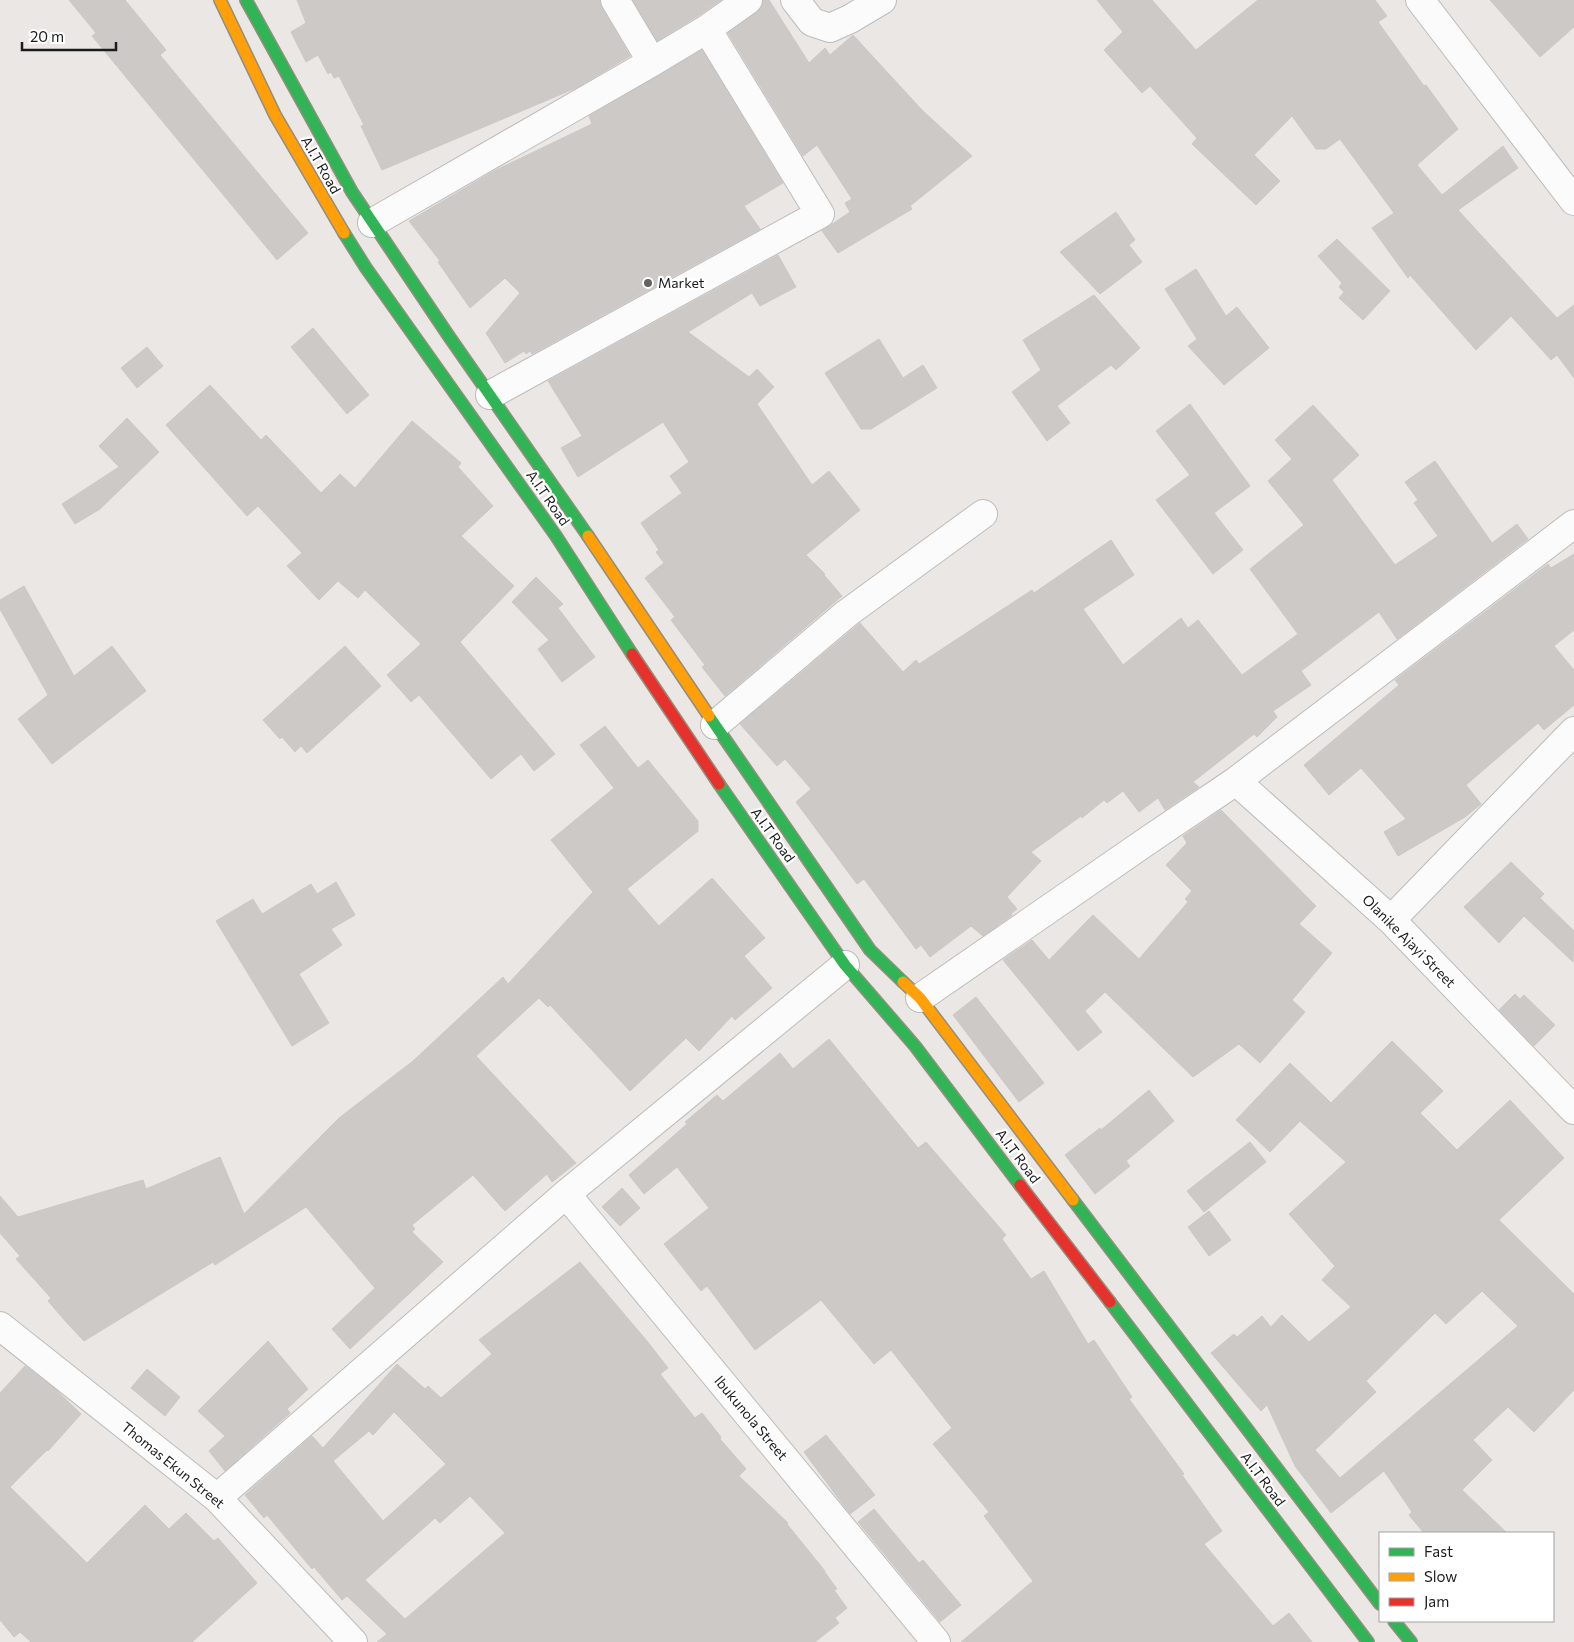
<svg xmlns="http://www.w3.org/2000/svg" width="1574" height="1642" font-family="Commissioner,sans-serif">
<rect width="100%" height="100%" fill="#eae7e4"/>
<path fill="#ccc9c7" stroke="#cdc8c6" fill-rule="evenodd" d="M69,0H125L166,50L160,55L308,233L277,260L92,36L96,33Z
M297,0H599L602,8L630,56L576,88L382,170L361,126L364,125L339,76L334,78L331,72L328,74L318,55L306,62L291,32L306,23Z
M633,0H721L698,16L657,41Z
M763,0H769L809,63L825,48L830,55L853,35L922,110L972,156L910,206L912,209L838,253L822,231L850,212L845,203L852,199L817,145L803,156L728,33L757,12L762,7Z
M1097,0H1152L1196,50L1258,0H1375L1387,16L1378,22L1424,86L1426,85L1458,129L1417,165L1442,195L1503,146L1518,168L1458,210L1557,318L1574,305V378L1557,355L1551,360L1511,316L1476,350L1410,275L1408,278L1372,228L1394,213L1340,139L1326,149H1316L1292,116L1254,155L1280,181L1256,205L1192,144L1197,138L1150,86L1142,93L1104,50L1123,32Z
M1490,0H1574V27L1540,57Z
M702,50L783,183L744,206L760,229L532,354L530,351L526,354L524,351L505,363L486,333L520,293L505,278L470,308L438,262L440,261L409,221L494,171L592,124L589,116Z
M1116,212L1135,240L1129,245L1142,262L1100,294L1060,252Z
M1337,239L1390,291L1363,320L1339,298L1344,292L1339,287L1342,283L1318,256Z
M778,255L796,287L760,306L752,293L688,332L749,377L757,369L774,387L757,404L812,485L829,471L860,510L806,555L825,574L824,575L842,596L725,696L702,667L705,665L671,620L675,617L645,578L664,563L656,552L659,550L641,523L682,493L670,476L689,462L663,422L578,477L561,448L582,436L548,381Z
M1196,269L1226,316L1237,307L1269,348L1224,385L1188,346L1197,339L1165,289Z
M1094,295L1140,348L1116,370L1111,365L1057,406L1070,423L1047,441L1012,392L1041,370L1023,340Z
M313,328L369,395L347,414L291,347Z
M879,339L903,378L923,365L937,388L871,429H861L825,373Z
M147,347L163,366L137,388L121,368Z
M210,385L261,440L266,435L321,493L340,474L355,488L412,421L461,463L458,467L493,506L461,536L514,586L460,642L555,754L534,771L521,754L491,779L419,695L411,702L387,675L421,644L365,590L358,598L338,581L319,600L287,566L302,553L258,506L247,516L166,425Z
M1190,404L1250,486L1214,513L1243,550L1213,574L1156,500L1190,475L1156,431Z
M1313,405L1359,455L1332,480L1395,565L1438,536L1414,503L1418,500L1405,482L1435,461L1492,543L1517,524L1528,539L1397,639L1379,612L1301,671L1311,685L1273,711L1277,717L1257,737L1254,734L1193,782L1199,787L1165,810L1158,798L1139,812L1123,791L1107,803L1104,800L1082,818L1081,816L1031,852L1041,861L1007,897L1017,909L1011,914L1012,915L983,936L971,926L930,957L921,945L916,949L864,879L857,884L796,802L811,789L785,759L777,766L740,724L860,623L903,672L916,660L919,664L1032,590L1034,593L1111,540L1134,575L1083,609L1123,665L1181,618L1188,628L1198,620L1242,675L1298,634L1250,569L1304,525L1268,481L1292,459L1275,440Z
M127,418L159,452L100,509L75,524L62,504L119,467L99,446Z
M1574,554V630L1554,646L1574,670V705L1544,730L1538,723L1466,785L1481,804L1465,817L1398,856L1384,832L1406,819L1361,768L1329,795L1304,765L1399,685L1395,680L1548,564L1551,568Z
M536,577L563,604L558,608L595,657L562,682L538,649L549,640L512,602Z
M24,586L74,676L112,646L146,691L52,764L18,719L48,695L0,609V600Z
M345,646L381,686L307,753L301,746L295,752L282,737L280,739L263,720Z
M605,726L638,768L648,760L698,821V831L627,889L659,926L712,878L765,938L744,956L772,988L735,1020L732,1016L699,1051L686,1038L630,1091L550,1005L548,1007L539,998L476,1056L576,1163L552,1182L547,1174L505,1211L473,1175L412,1225L415,1229L412,1232L443,1262L350,1349L332,1329L375,1288L306,1207L215,1265L213,1262L84,1341L67,1323L48,1301L51,1298L16,1259L20,1256L0,1233V1196L18,1217L143,1180L146,1189L220,1157L244,1214L339,1118L413,1061L503,977L508,984L593,892L551,840L614,788L580,745Z
M1221,810L1316,906L1299,924L1332,953L1292,1000L1305,1012L1260,1063L1239,1044L1193,1077L1105,992L1085,1011L1102,1032L1078,1051L1003,960L1032,940L1049,960L1093,915L1139,959L1188,902L1185,899L1192,891L1166,865L1187,843L1183,836Z
M1511,862L1544,894L1540,898L1574,931L1573,962L1524,916L1499,943L1464,907Z
M336,882L355,915L331,929L342,945L299,974L329,1023L292,1046L216,921L253,899L262,914L311,884L317,894Z
M1515,994L1520,999L1524,995L1555,1025L1534,1046L1499,1010Z
M976,997L1044,1083L1019,1102L953,1015Z
M829,1039L918,1148L926,1142L1006,1235L1002,1239L1031,1279L1044,1271L1088,1344L1094,1340L1132,1397L1129,1399L1184,1474L1182,1475L1222,1531L1204,1544L1273,1626L1289,1613L1312,1642H961L1033,1581L984,1516L989,1512L933,1444L952,1428L891,1350L874,1364L821,1300L755,1350L707,1286L701,1291L664,1244L709,1208L677,1167L644,1194L629,1175L687,1124L685,1122L717,1095L723,1101L780,1053L793,1069Z
M1392,1041L1443,1091L1420,1113L1457,1150L1510,1100L1564,1158L1499,1220L1574,1294V1390L1534,1432L1508,1407L1473,1440L1492,1460L1462,1490L1507,1533H1424L1409,1515L1412,1512L1384,1471L1331,1513L1295,1466L1267,1405L1261,1411L1211,1353L1234,1334L1237,1337L1262,1316L1271,1327L1282,1315L1309,1342L1351,1307L1322,1280L1335,1266L1289,1214L1346,1162L1300,1121L1270,1152L1236,1120L1290,1063L1331,1103ZM1482,1291L1518,1326L1340,1478L1315,1450L1376,1392L1366,1381L1435,1313L1446,1324Z
M1149,1090L1174,1121L1126,1161L1130,1166L1095,1194L1065,1155L1100,1128L1101,1130Z
M1250,1142L1266,1162L1204,1212L1187,1191Z
M622,1188L640,1208L620,1226L602,1207Z
M1209,1211L1231,1240L1209,1256L1188,1227Z
M580,1262L647,1341L668,1368L660,1374L695,1418L702,1413L721,1437L720,1439L746,1469L739,1476L788,1523L787,1524L825,1571H824L837,1589L834,1590L847,1608L835,1618L839,1623L815,1642H377L387,1634L347,1596L342,1600L314,1567L312,1569L267,1515L264,1518L245,1495L312,1436L323,1448L397,1364L425,1389L428,1386L441,1398L492,1354L479,1340ZM394,1412L446,1464L383,1521L333,1461L369,1431L373,1435ZM470,1496L505,1533L405,1619L365,1580L435,1518L440,1523Z
M268,1341L308,1389L287,1409L290,1413L225,1471L209,1451L225,1436L198,1411Z
M25,1366L55,1389L81,1414L48,1451L47,1450L10,1487L87,1563L145,1505L169,1529L186,1513L214,1541L218,1538L257,1583L192,1642H31L20,1632L14,1637L0,1620V1393Z
M147,1369L180,1397L165,1416L131,1388Z
M826,1435L875,1495L850,1514L804,1452Z
M874,1509L919,1563L923,1560L961,1605L940,1622L858,1522Z"/>
<g fill="none" stroke-linecap="round" stroke-linejoin="round">
<defs>
<path id="street" d="M615,0L652,62
M795,0L812,22L830,28L850,19L882,0
M1420,0L1574,201
M372,223L652,62L707,29L748,0
M490,395L820,214L707,29
M715,725L846,614L983,514
M1236,781L1391,920L1574,1110
M1391,920L1574,731
M920,998L1150,839L1236,781L1574,524
M566,1194L936,1642
M0,1326L217,1498L353,1642
M217,1498L566,1194L845,965"/>
<path id="fast" d="M246,0L352,192L448,335L588,536
M344,233L366,268L556,536L632,654
M709,716L870,950L903,982
M719,784L845,965L915,1046L1020,1185
M1073,1200L1380,1604
M1110,1302L1368,1642
M1394,1621L1411,1642"/>
<path id="slow" d="M220,0L275,115L344,233
M588,536L709,716
M903,982L920,998L1073,1200"/>
<path id="jam" d="M632,654L719,784
M1020,1185L1110,1302"/>
</defs>
<use href="#street" stroke="#bdbcbb" stroke-width="30"/>
<use href="#fast" stroke="#938e7e" stroke-width="14"/>
<use href="#slow" stroke="#938e7e" stroke-width="14"/>
<use href="#jam" stroke="#938e7e" stroke-width="14"/>
<use href="#street" stroke="#fcfbfb" stroke-width="28"/>
<use href="#fast" stroke="#30b455" stroke-width="11"/>
<use href="#slow" stroke="#ff9f0a" stroke-width="11"/>
<use href="#jam" stroke="#e5322d" stroke-width="11"/>
</g>
<circle fill="#646362" stroke="#fff" stroke-width="2" cx="648" cy="283" r="5"/>
<g text-anchor="middle" stroke-width="4.5" stroke-linejoin="round" paint-order="stroke">
<g font-size="14" fill="#1c1c1c" stroke="#fff">
<text transform="translate(321 165) rotate(60)" y="5">A.I.T Road</text>
<text transform="translate(548 498) rotate(55)" y="5">A.I.T Road</text>
<text transform="translate(773 835) rotate(54)" y="5">A.I.T Road</text>
<text transform="translate(1409 941) rotate(45)" y="5">Olanike Ajayi Street</text>
<text transform="translate(1018 1156) rotate(53)" y="5">A.I.T Road</text>
<text transform="translate(751 1418) rotate(50)" y="5">Ibukunola Street</text>
<text transform="translate(173 1465) rotate(39)" y="5">Thomas Ekun Street</text>
<text transform="translate(1263 1479) rotate(53)" y="5">A.I.T Road</text>
</g>
<g font-size="14" fill="#1c1c1c" stroke="#fff" text-anchor="start">
<text x="658" y="288">Market</text>
</g>
</g>
<rect x="1379" y="1532" width="175" height="90" fill="#ffffff" stroke="#a4a4a4"/>
<rect x="1389" y="1548" width="25" height="8" fill="#30b455" stroke="#a4a4a4"/>
<text x="1424" y="1557" font-size="15" fill="#1c1c1c">Fast</text>
<rect x="1389" y="1573" width="25" height="8" fill="#ff9f0a" stroke="#a4a4a4"/>
<text x="1424" y="1582" font-size="15" fill="#1c1c1c">Slow</text>
<rect x="1389" y="1598" width="25" height="8" fill="#e5322d" stroke="#a4a4a4"/>
<text x="1424" y="1607" font-size="15" fill="#1c1c1c">Jam</text>
<path d="M22 42v8h94v-8" fill="none" stroke="#1c1c1c" stroke-width="2.5"/>
<text x="30" y="42" font-size="15" fill="#1c1c1c" stroke="#ffffff" stroke-width="4" paint-order="stroke">20 m</text>
</svg>
